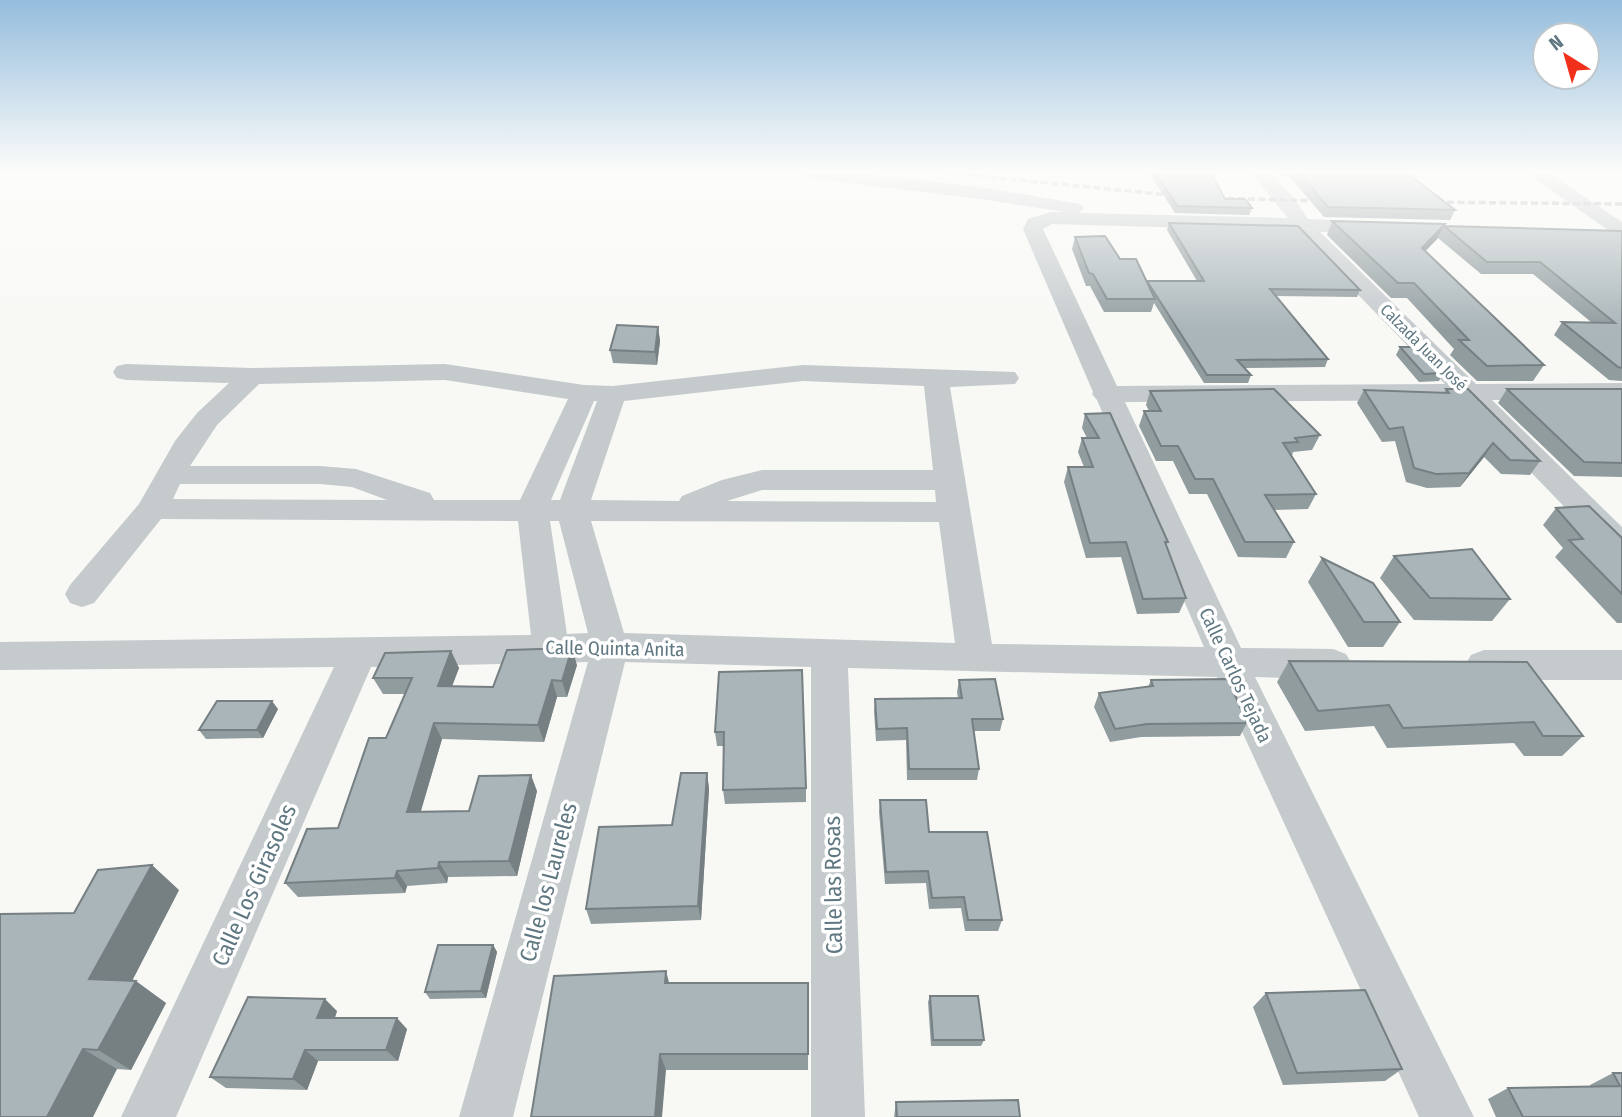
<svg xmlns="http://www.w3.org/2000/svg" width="1622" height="1117" font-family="'Fira Sans Condensed',sans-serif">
<rect width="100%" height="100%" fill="#f8f8f5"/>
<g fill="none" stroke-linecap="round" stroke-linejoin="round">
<path fill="#c5cacd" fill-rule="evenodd" d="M799,173H857L980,187L1081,204L1084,208L1079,213L1288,218L1251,173H1270L1293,197L1308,219L1383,223L1386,227L1383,231L1376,233L1320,232L1476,384L1622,383V399L1492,400L1622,527V557L1610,554L1461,400L1125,402L1241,648L1333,649L1346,654L1352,664L1346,674L1333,679L1255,677L1474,1117H1419L1217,677L848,668L865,1117H811V667L625,662L513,1117H459L588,662L371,667L176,1117H121L334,667L0,670V642L531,635L518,521L161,519L94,603L82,607L70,603L65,594L70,585L139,504L175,441L197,413L229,383L126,380L117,378L113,372L117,366L126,364L252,368L445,364L584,385L613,386L803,365L1015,372L1019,378L1015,384L950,387L992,644L1204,647L1097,400L1092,394L1093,392L1023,229L1028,219L1051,212H1065L980,199L808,178ZM1052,224L1296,231L1445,384L1117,386L1043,229ZM445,380L568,399L520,500H434L430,493L356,469L320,466H190L217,425L259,384ZM803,381L924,386L933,470H762L722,480L682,496L679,501L591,500L624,401ZM594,401H597L560,500H551ZM180,484H320L352,487L387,500L173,499ZM762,490H935L936,502L727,501ZM550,521H559L588,633L567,634ZM591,521L939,522L955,643L624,633Z
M1527,173H1549L1622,222V237L1615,235Z
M1484,650H1622V680H1484L1471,675L1465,665L1471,655Z"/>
<path stroke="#a3acb0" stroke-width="3.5" stroke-dasharray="7 3.5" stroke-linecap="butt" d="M947,173L1181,196
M1206,198L1332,201
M1426,202L1622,204"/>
</g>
<path fill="#919c9f" d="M1149,173H1211L1225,199L1252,208L1249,215L1175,213Z
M1282,173H1407L1455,210L1450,220L1324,217L1289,176H1284Z
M1332,221L1438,238L1425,251L1544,365L1533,381H1477L1450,355L1454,349L1407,298H1391L1327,235Z
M1169,223L1360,290L1357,297L1276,296L1328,359L1325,367L1244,368L1251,375L1248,383H1204L1154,303L1151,312H1104L1090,286H1086L1072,249L1075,237L1147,282L1197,281L1167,230Z
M1444,226L1622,231V381L1609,380L1554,335L1562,322H1591L1533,274H1481L1438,238Z
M658,327L660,341L657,365L613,363L610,350Z
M1400,347L1443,373L1439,381L1419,382L1396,355Z
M1446,389L1540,461L1530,475L1501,474L1484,457L1460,487L1427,488L1406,482L1395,441L1382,442L1357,403L1364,390L1444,393Z
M1507,389H1622V477L1574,476L1498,403Z
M1150,391L1320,435L1312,450L1293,452L1292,456L1316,494L1308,509L1274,510L1294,542L1286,558L1238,557L1207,494H1189L1173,461H1156L1139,426L1144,411H1149L1146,405Z
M1085,414L1168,542L1166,545L1186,598L1179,613L1137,614L1121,557L1086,558L1064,482L1068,467H1084L1078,452L1082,438H1087L1082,428Z
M1556,508L1622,538V623H1617L1555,557L1563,548L1543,525Z
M1394,556L1510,599L1492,621L1414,620L1380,578Z
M1322,558L1400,622L1383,647H1348L1308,582Z
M451,651L459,668L452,686L493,687L577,665L567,697H557L544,742L442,739L421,811H469L537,791L517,876L448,877L447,883L407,886L405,893L298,897L285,883L338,828L386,738L405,694H383L373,678Z
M1289,661L1527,662L1583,736L1562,756H1524L1514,743L1387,748L1374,726L1305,731L1277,682Z
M719,672L806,788V802L725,804L723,790L724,746H717L715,732Z
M959,680L1003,719L1000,731H974L979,769L977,780H907L906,740L876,741L874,711L875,699L958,698L957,692Z
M1151,680L1247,723L1240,736L1141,737L1110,742L1094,707L1099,693L1148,687Z
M278,709L263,738L206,739L199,730Z
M707,773L709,789L701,920L591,924L586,909L672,825Z
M880,800L929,832L1002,920L998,931H965L961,908L929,909L926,883L885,884L879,812Z
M179,890L132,981L166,1003L131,1070L117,1069L0,1117L74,913Z
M493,945L497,952L486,998L430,999L425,992Z
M669,983H808V1070H666L531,1117Z
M1266,993L1402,1069L1385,1081L1283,1085L1253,1007Z
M930,996L984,1040L981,1046H931L928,1002Z
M337,1011L335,1018L407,1029L398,1061H318L307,1090L226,1088L210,1077Z
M1613,1073H1622V1117H1496L1488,1099L1508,1088L1590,1087V1085Z
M896,1102L1020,1117H894Z"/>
<path fill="#767f82" d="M1445,224L1438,238L1415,262L1422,248Z
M658,327L660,341L657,365L655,352Z
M1493,443L1484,457L1460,487L1469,473Z
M572,648L577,665L567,697L562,681Z
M451,651L459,668L446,702L438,686Z
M552,680L557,697L544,742L538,725Z
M272,701L278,709L263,738L257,730Z
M434,723L442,739L416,827L407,812Z
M707,773L709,789L701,920L698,906Z
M531,775L537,791L517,876L509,861Z
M439,862L448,877L447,883L438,868Z
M152,865L179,890L121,1002L89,979Z
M397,871L407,886L405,893L395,878Z
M493,945L497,952L486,998L481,991Z
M666,971L671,990L665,983Z
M136,981L166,1003L131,1070L98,1050Z
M325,999L337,1011L330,1030L317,1018Z
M397,1018L407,1029L398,1061L386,1050Z
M83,1049L117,1069L93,1117H47Z
M305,1050L318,1061L307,1090L293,1079Z
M660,1054L666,1070L662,1117H655Z"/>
<path fill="#a9b5b9" stroke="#767f82" stroke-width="2" d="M1156,173H1211L1225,199H1245L1252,208L1177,206Z
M1299,173H1407L1455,210L1328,207Z
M1332,221L1445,224L1422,248L1544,365L1487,366L1459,340H1469L1414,283H1398Z
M1169,223L1298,226L1360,290L1270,289L1328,359L1237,360L1251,375H1207L1147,281H1204Z
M1444,226L1622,231V368L1618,367L1562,322L1615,323L1540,262H1487Z
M1105,236L1120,259H1136L1155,299H1107L1093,274L1089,273L1075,237Z
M617,325L658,327L655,352L610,350Z
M1400,347H1417L1443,373L1424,374Z
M1274,389L1320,435L1295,438L1298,442L1283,443L1316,494L1265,495L1294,542H1245L1213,479H1195L1178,446H1161L1144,411H1161L1150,391Z
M1446,389H1468L1540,461L1510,460L1493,443L1469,473L1436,474L1414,468L1403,427L1389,429L1364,390L1449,393Z
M1507,389H1622V463L1584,462Z
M1110,413L1168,542H1165L1186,598L1143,599L1126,542L1090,543L1068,467H1093L1082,438H1099L1085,414Z
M1589,506L1622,538V594L1569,540L1583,539L1556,508Z
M1472,549L1510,599L1430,598L1394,556Z
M1322,558L1373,583L1400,622H1364Z
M572,648L562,681L552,680L538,725L434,723L407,812L469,811L479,776L531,775L509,861L439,862L438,868L397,871L395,878L285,883L307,829L338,828L369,738H386L412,678H373L385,653L451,651L438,686L493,687L507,650Z
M1289,661L1527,662L1583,736H1543L1534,722L1403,728L1389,705L1318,711Z
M802,670L806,788L723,790L724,732H715L719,672Z
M995,679L1003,719H972L979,769H909L907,728L877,729L875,699L962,698L959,680Z
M1228,679L1247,723L1147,724L1115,729L1099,693L1153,686L1151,680Z
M217,701H272L257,730H199Z
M681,773H707L698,906L586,909L599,827L672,825Z
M880,800H926L929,832H987L1002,920H968L964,897L932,898L928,871L886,872Z
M152,865L89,979L136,981L98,1050L83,1049L47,1117H0V914L74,913L98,870Z
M438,945H493L481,991L425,992Z
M666,971L665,983H808V1054H660L655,1117H531L554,976Z
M1365,990L1402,1069L1297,1073L1266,993Z
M930,996H978L984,1040H933Z
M248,997L325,999L317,1018H397L386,1050H305L293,1079L210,1077Z
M1613,1073H1622V1117H1523L1508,1088L1620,1086Z
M1018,1100L1020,1117H897L896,1102Z"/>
<linearGradient id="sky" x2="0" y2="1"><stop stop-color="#95bddd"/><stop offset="0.52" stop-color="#fcfcfa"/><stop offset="1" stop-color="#fcfcfa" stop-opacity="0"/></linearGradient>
<rect width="1622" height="330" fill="url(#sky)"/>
<g text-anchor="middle" stroke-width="7" stroke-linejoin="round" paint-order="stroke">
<g font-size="16" fill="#607882" stroke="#fff">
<text transform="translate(1424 347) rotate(45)" y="6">Calzada Juan José</text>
</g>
<g font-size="19" fill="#607882" stroke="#fff">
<text transform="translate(615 648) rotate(1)" y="7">Calle Quinta Anita</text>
<text transform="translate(1236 675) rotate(65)" y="7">Calle Carlos Tejada</text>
</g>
<g font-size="23" fill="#607882" stroke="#fff">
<text transform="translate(548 882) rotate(-75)" y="8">Calle los Laureles</text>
<text transform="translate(254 885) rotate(-66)" y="8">Calle Los Girasoles</text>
<text transform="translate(833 885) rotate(-91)" y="8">Calle las Rosas</text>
</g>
</g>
<g transform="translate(1566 56) rotate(323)"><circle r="33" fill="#ffffff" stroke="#bfc9cd" stroke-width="2"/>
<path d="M0-5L12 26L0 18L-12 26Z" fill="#f1301c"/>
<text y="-10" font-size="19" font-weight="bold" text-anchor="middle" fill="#607882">N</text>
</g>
</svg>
